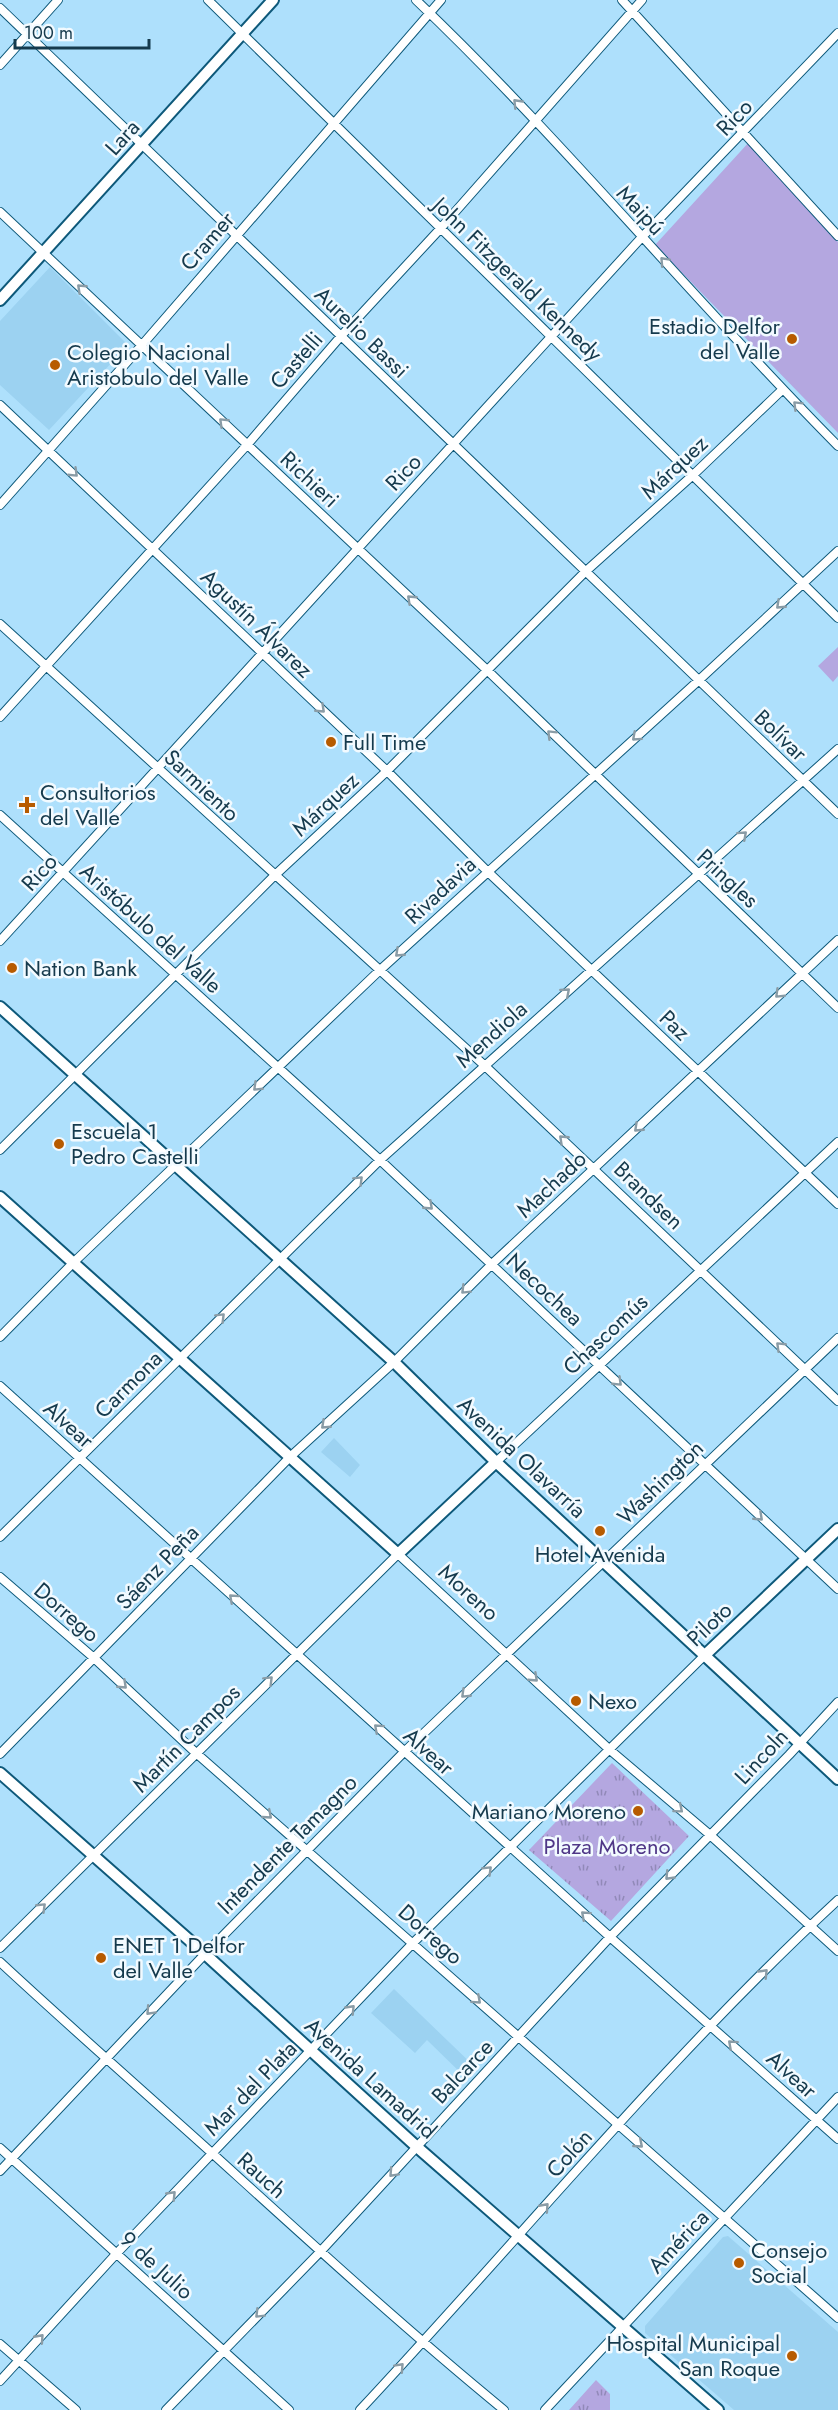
<svg xmlns="http://www.w3.org/2000/svg" width="838" height="2410" font-family="Jost,sans-serif">
<defs>
<pattern id="park-tufts" width="24" height="20" patternUnits="userSpaceOnUse" patternTransform="scale(1.5)"><rect width="24" height="20" fill="#b4a7e0"/><path d="M3 7l-1-3M5 7V3M7 7l1-3M15 17l-1-3M17 17v-4M19 17l1-3" fill="none" stroke="#9189b8"/></pattern>
</defs>
<rect width="100%" height="100%" fill="#aee0fc"/>
<path fill="#9cd2f1" d="M50,267L128,345L49,430L0,385V321Z
M334,1438L360,1465L350,1477L321,1452Z
M394,1989L477,2069L467,2079L427,2040L415,2053L371,2013Z
M728,2236L838,2332V2410H734L645,2333V2326L723,2237Z"/>
<path fill="url(#park-tufts)" d="M612,1763L689,1836L611,1921L529,1850Z
M596,2380L610,2394V2410H569Z"/>
<path fill="#b4a7e0" d="M750,141L838,242V433L655,245Z
M838,647V676L833,682L818,666Z"/>
<g fill="none" stroke-linecap="round" stroke-linejoin="round">
<defs>
<path id="minor" d="M208,0L838,618
M416,0C564,141 694,301 838,446
M622,0L838,236
M0,8L838,814
M0,65L58,0
M0,212L488,671L838,1008
M0,405L387,771L487,871L838,1204
M0,505L142,345L441,0
M0,624L484,1065L838,1401
M0,717L247,445L341,336L440,229L642,0
M0,815L380,1160L838,1589
M0,941L642,237L838,33
M0,1150L274,876L387,771L585,572L693,475L782,390
M0,1337L74,1262L379,971L698,681L838,551
M0,1386L610,1937L838,2139
M496,1462L838,1142
M0,1537L380,1160L838,749
M0,1577L94,1658L196,1753L838,2318
M0,1754L290,1457L394,1362L492,1264L838,940
M0,1948L398,1554L610,1750L709,1834L838,1951
M0,1962C70,2027 142,2090 213,2154C309,2241 404,2328 504,2410
M0,2148L289,2410
M0,2171L205,1954L404,1752L838,1338
M0,2344L76,2410
M0,2381L117,2253L413,1943L705,1655
M166,2410L320,2252L610,1937L789,1755L838,1702
M360,2410C519,2240 667,2058 838,1900
M545,2410L838,2097"/>
<path id="tertiary" d="M0,300L273,0"/>
<path id="secondary" d="M0,1007L394,1362L496,1462L838,1779
M0,1197L398,1554L496,1462
M705,1655L838,1529
M0,1773L205,1954L417,2147L718,2410"/>
</defs>
<use href="#minor" stroke="#0e597a" stroke-width="10"/>
<use href="#tertiary" stroke="#0e597a" stroke-width="14"/>
<use href="#secondary" stroke="#0e597a" stroke-width="14"/>
<use href="#minor" stroke="#fff" stroke-width="8"/>
<use href="#tertiary" stroke="#fff" stroke-width="10"/>
<use href="#secondary" stroke="#fff" stroke-width="10"/>
</g>
<defs><path id="oneway-chevron" d="M-2-3.5L2.5 0L-2 3.5" fill="none" stroke-width="1.6" stroke-linecap="round" stroke-linejoin="round" transform="scale(1.5)"/></defs>
<g stroke="#8a9ca6">
<use href="#oneway-chevron" transform="translate(517 103) rotate(-134)"/>
<use href="#oneway-chevron" transform="translate(664 261) rotate(-133)"/>
<use href="#oneway-chevron" transform="translate(81 288) rotate(-137)"/>
<use href="#oneway-chevron" transform="translate(797 405) rotate(-135)"/>
<use href="#oneway-chevron" transform="translate(223 422) rotate(-136)"/>
<use href="#oneway-chevron" transform="translate(74 473) rotate(44)"/>
<use href="#oneway-chevron" transform="translate(411 599) rotate(-137)"/>
<use href="#oneway-chevron" transform="translate(780 605) rotate(137)"/>
<use href="#oneway-chevron" transform="translate(321 709) rotate(43)"/>
<use href="#oneway-chevron" transform="translate(551 734) rotate(-135)"/>
<use href="#oneway-chevron" transform="translate(636 737) rotate(138)"/>
<use href="#oneway-chevron" transform="translate(743 835) rotate(-42)"/>
<use href="#oneway-chevron" transform="translate(399 953) rotate(137)"/>
<use href="#oneway-chevron" transform="translate(566 992) rotate(-41)"/>
<use href="#oneway-chevron" transform="translate(779 994) rotate(136)"/>
<use href="#oneway-chevron" transform="translate(257 1087) rotate(136)"/>
<use href="#oneway-chevron" transform="translate(638 1128) rotate(137)"/>
<use href="#oneway-chevron" transform="translate(563 1139) rotate(-137)"/>
<use href="#oneway-chevron" transform="translate(359 1180) rotate(-45)"/>
<use href="#oneway-chevron" transform="translate(429 1206) rotate(43)"/>
<use href="#oneway-chevron" transform="translate(465 1290) rotate(135)"/>
<use href="#oneway-chevron" transform="translate(221 1317) rotate(-45)"/>
<use href="#oneway-chevron" transform="translate(780 1346) rotate(-136)"/>
<use href="#oneway-chevron" transform="translate(618 1382) rotate(44)"/>
<use href="#oneway-chevron" transform="translate(325 1425) rotate(137)"/>
<use href="#oneway-chevron" transform="translate(759 1517) rotate(43)"/>
<use href="#oneway-chevron" transform="translate(233 1598) rotate(-138)"/>
<use href="#oneway-chevron" transform="translate(534 1678) rotate(43)"/>
<use href="#oneway-chevron" transform="translate(269 1680) rotate(-45)"/>
<use href="#oneway-chevron" transform="translate(123 1685) rotate(43)"/>
<use href="#oneway-chevron" transform="translate(465 1694) rotate(136)"/>
<use href="#oneway-chevron" transform="translate(378 1728) rotate(-138)"/>
<use href="#oneway-chevron" transform="translate(679 1809) rotate(40)"/>
<use href="#oneway-chevron" transform="translate(268 1815) rotate(41)"/>
<use href="#oneway-chevron" transform="translate(488 1870) rotate(-44)"/>
<use href="#oneway-chevron" transform="translate(669 1876) rotate(134)"/>
<use href="#oneway-chevron" transform="translate(42 1907) rotate(-44)"/>
<use href="#oneway-chevron" transform="translate(585 1915) rotate(-138)"/>
<use href="#oneway-chevron" transform="translate(764 1973) rotate(-46)"/>
<use href="#oneway-chevron" transform="translate(477 2000) rotate(42)"/>
<use href="#oneway-chevron" transform="translate(351 2009) rotate(-46)"/>
<use href="#oneway-chevron" transform="translate(150 2011) rotate(133)"/>
<use href="#oneway-chevron" transform="translate(732 2044) rotate(-138)"/>
<use href="#oneway-chevron" transform="translate(639 2144) rotate(41)"/>
<use href="#oneway-chevron" transform="translate(393 2173) rotate(133)"/>
<use href="#oneway-chevron" transform="translate(172 2195) rotate(-46)"/>
<use href="#oneway-chevron" transform="translate(545 2207) rotate(-48)"/>
<use href="#oneway-chevron" transform="translate(259 2314) rotate(135)"/>
<use href="#oneway-chevron" transform="translate(40 2338) rotate(-48)"/>
<use href="#oneway-chevron" transform="translate(400 2367) rotate(-47)"/>
</g>
<g fill="#b75b00" stroke="#f2faff" stroke-width="2">
<circle cx="792" cy="339" r="6"/>
<circle cx="55" cy="365" r="6"/>
<circle cx="331" cy="742" r="6"/>
<path d="M24 796h6v6h6v6h-6v6h-6v-6h-6v-6h6z"/>
<circle cx="12" cy="968" r="6"/>
<circle cx="59" cy="1144" r="6"/>
<circle cx="600" cy="1531" r="6"/>
<circle cx="576" cy="1701" r="6"/>
<circle cx="638" cy="1811" r="6"/>
<circle cx="101" cy="1958" r="6"/>
<circle cx="739" cy="2263" r="6"/>
<circle cx="792" cy="2356" r="6"/>
</g>
<g text-anchor="middle" stroke-width="5" stroke-linejoin="round" paint-order="stroke">
<g font-size="22" fill="#153a4d" stroke="#f2faff">
<text transform="translate(734 117) rotate(-46)" y="8">Rico</text>
<text transform="translate(122 137) rotate(-48)" y="8">Lara</text>
<text transform="translate(641 210) rotate(47)" y="8">Maipú</text>
<text transform="translate(207 241) rotate(-49)" y="8">Cramer</text>
<text transform="translate(518 279) rotate(44)" y="8">John Fitzgerald Kennedy</text>
<text transform="translate(362 332) rotate(44)" y="8">Aurelio Bassi</text>
<text transform="translate(296 360) rotate(-49)" y="8">Castelli</text>
<text transform="translate(674 467) rotate(-43)" y="8">Márquez</text>
<text transform="translate(403 472) rotate(-47)" y="8">Rico</text>
<text transform="translate(310 479) rotate(43)" y="8">Richieri</text>
<text transform="translate(257 623) rotate(44)" y="8">Agustín Álvarez</text>
<text transform="translate(781 735) rotate(44)" y="8">Bolívar</text>
<text transform="translate(202 785) rotate(43)" y="8">Sarmiento</text>
<text transform="translate(325 804) rotate(-43)" y="8">Márquez</text>
<text transform="translate(39 872) rotate(-48)" y="8">Rico</text>
<text transform="translate(728 878) rotate(43)" y="8">Pringles</text>
<text transform="translate(440 890) rotate(-43)" y="8">Rivadavia</text>
<text transform="translate(151 928) rotate(42)" y="8">Aristóbulo del Valle</text>
<text transform="translate(675 1025) rotate(44)" y="8">Paz</text>
<text transform="translate(491 1034) rotate(-42)" y="8">Mendiola</text>
<text transform="translate(551 1184) rotate(-43)" y="8">Machado</text>
<text transform="translate(649 1195) rotate(44)" y="8">Brandsen</text>
<text transform="translate(545 1289) rotate(43)" y="8">Necochea</text>
<text transform="translate(605 1334) rotate(-43)" y="8">Chascomús</text>
<text transform="translate(128 1384) rotate(-45)" y="8">Carmona</text>
<text transform="translate(69 1424) rotate(42)" y="8">Alvear</text>
<text transform="translate(522 1457) rotate(43)" y="8">Avenida Olavarría</text>
<text transform="translate(660 1482) rotate(-44)" y="8">Washington</text>
<text transform="translate(157 1567) rotate(-46)" y="8">Sáenz Peña</text>
<text transform="translate(469 1592) rotate(42)" y="8">Moreno</text>
<text transform="translate(67 1612) rotate(41)" y="8">Dorrego</text>
<text transform="translate(709 1624) rotate(-44)" y="8">Piloto</text>
<text transform="translate(186 1738) rotate(-45)" y="8">Martín Campos</text>
<text transform="translate(429 1751) rotate(42)" y="8">Alvear</text>
<text transform="translate(761 1756) rotate(-47)" y="8">Lincoln</text>
<text transform="translate(287 1844) rotate(-45)" y="8">Intendente Tamagno</text>
<text transform="translate(431 1934) rotate(42)" y="8">Dorrego</text>
<text transform="translate(462 2071) rotate(-47)" y="8">Balcarce</text>
<text transform="translate(792 2074) rotate(42)" y="8">Alvear</text>
<text transform="translate(371 2078) rotate(42)" y="8">Avenida Lamadrid</text>
<text transform="translate(250 2088) rotate(-46)" y="8">Mar del Plata</text>
<text transform="translate(569 2153) rotate(-48)" y="8">Colón</text>
<text transform="translate(262 2175) rotate(42)" y="8">Rauch</text>
<text transform="translate(678 2241) rotate(-47)" y="8">América</text>
<text transform="translate(157 2265) rotate(42)" y="8">9 de Julio</text>
</g>
<g font-size="22" fill="#153a4d" stroke="#f2faff" text-anchor="start">
<text x="780" y="334" text-anchor="end">Estadio Delfor<tspan x="780" dy="25">del Valle</tspan></text>
<text x="67" y="360">Colegio Nacional<tspan x="67" dy="25">Aristobulo del Valle</tspan></text>
<text x="343" y="750">Full Time</text>
<text x="40" y="800">Consultorios<tspan x="40" dy="25">del Valle</tspan></text>
<text x="24" y="976">Nation Bank</text>
<text x="71" y="1139">Escuela 1<tspan x="71" dy="25">Pedro Castelli</tspan></text>
<text x="600" y="1562" text-anchor="middle">Hotel Avenida</text>
<text x="588" y="1709">Nexo</text>
<text x="626" y="1819" text-anchor="end">Mariano Moreno</text>
<text x="113" y="1953">ENET 1 Delfor<tspan x="113" dy="25">del Valle</tspan></text>
<text x="751" y="2258">Consejo<tspan x="751" dy="25">Social</tspan></text>
<text x="780" y="2351" text-anchor="end">Hospital Municipal<tspan x="780" dy="25">San Roque</tspan></text>
</g>
<g font-size="22" fill="#4f3787" stroke="#f2faff">
<text x="607" y="1854">Plaza Moreno</text>
</g>
</g>
<path d="M15 39v9h134v-9" fill="none" stroke="#153a4d" stroke-width="3"/>
<text x="24" y="39" font-size="18" fill="#153a4d" stroke="#f2faff" stroke-width="4.5" paint-order="stroke">100 m</text>
</svg>
